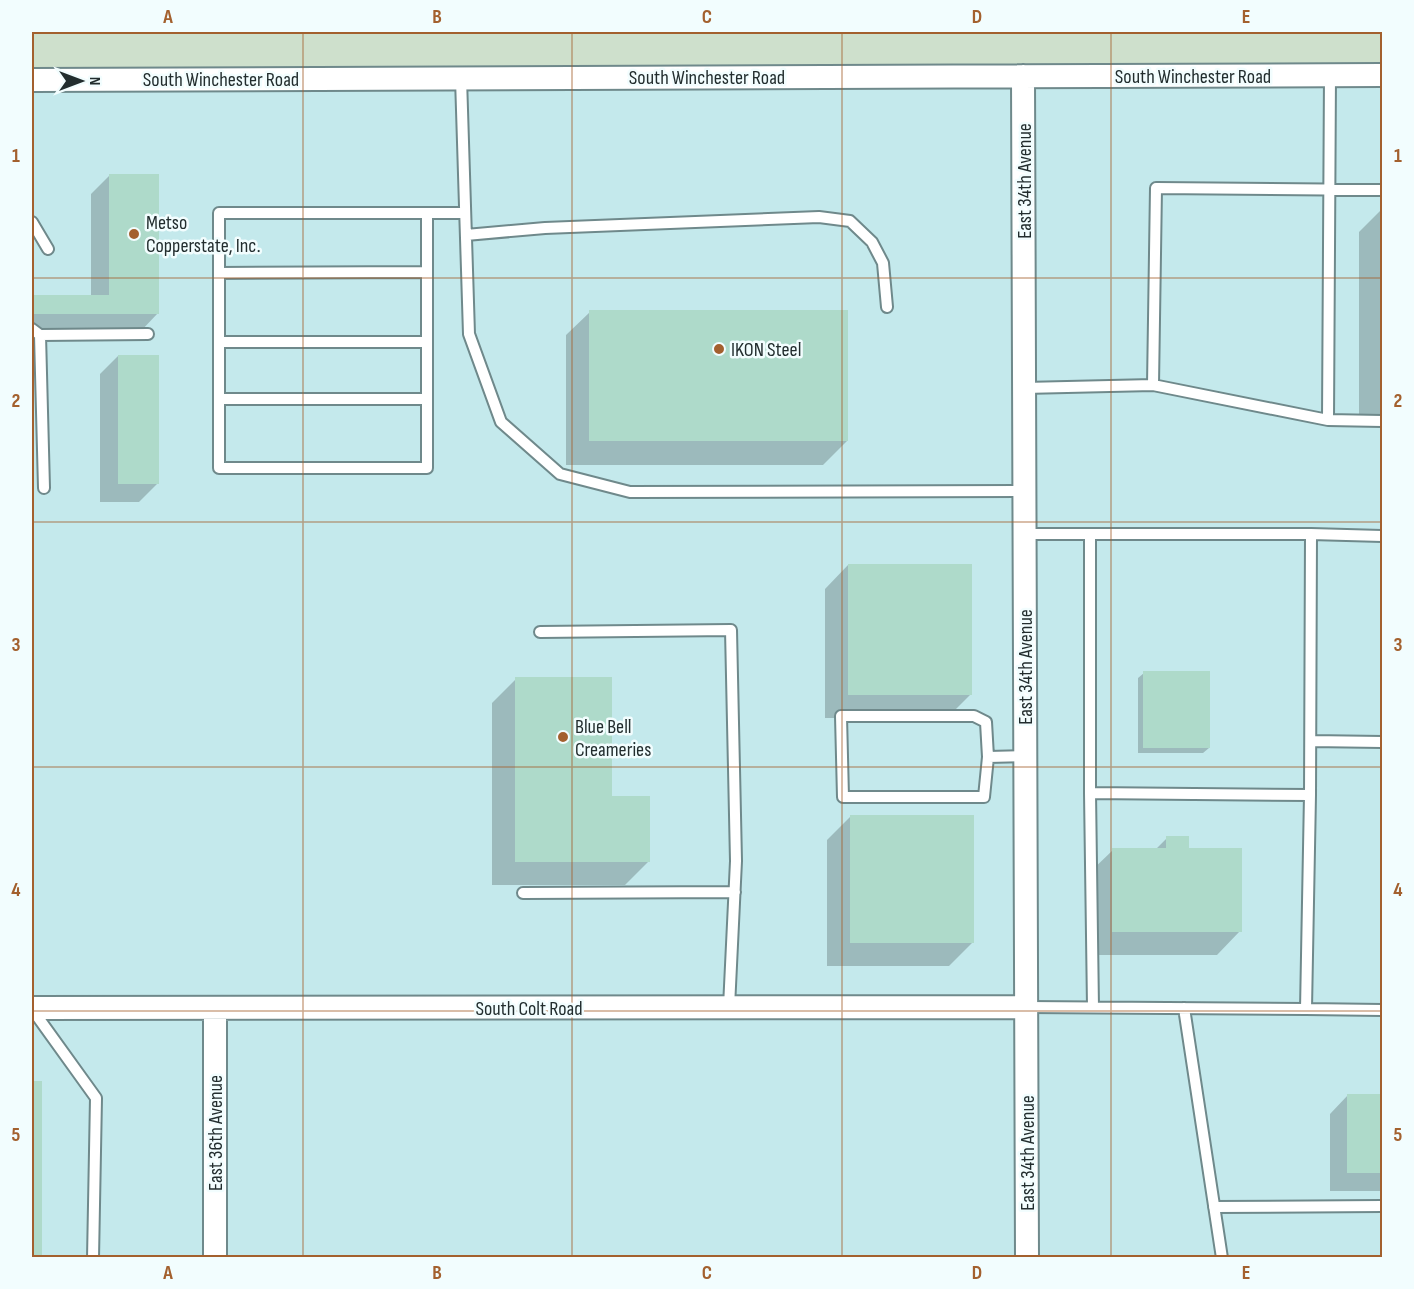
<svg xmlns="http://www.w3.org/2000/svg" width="1414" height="1289" font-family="'Sofia Sans Condensed',sans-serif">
<rect width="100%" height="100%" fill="#d7f4f6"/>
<path fill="#c4e9ec" d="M1382,68V1257H32V83Z"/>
<path fill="#cee0cc" d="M32,32H1382V65L32,75Z"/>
<path fill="#0003" d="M109,176L158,313L140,332H32V296H91V194Z
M1382,209V422H1359V232Z
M590,312L847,441L823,465H566V335Z
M118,356L157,484L139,502H100V374Z
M848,565L971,694L947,718H825V589Z
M1144,673L1209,748L1203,753H1138V678Z
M516,679L610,797L649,861L625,885H492V703Z
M851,816L973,942L949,966H827V840Z
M1167,838L1187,850L1240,931L1217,955H1089V873L1113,850H1155Z
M32,1082H40V1258H32Z
M1348,1095H1382V1191H1330V1114Z"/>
<path fill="#aedaca" d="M109,174H159V314H32V295H109Z
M589,310H848V441H589Z
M118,355H159V484H118Z
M848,564H972V695H848Z
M1143,671H1210V748H1143Z
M515,677H612V796H650V862H515Z
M850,815H974V943H850Z
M1166,836H1189V848H1242V932H1112V848H1166Z
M32,1081H42V1258H32Z
M1347,1094H1382V1173H1347Z"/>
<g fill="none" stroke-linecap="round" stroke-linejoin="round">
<defs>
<path id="service" d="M461,78L469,334L501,422L560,474L630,492L1025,491
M427,213V468H219V213H465
M32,222L48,249
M466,235L545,228L819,217L850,221L872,242L883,263L887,307
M219,273L427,272
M32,329L40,335L44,488
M40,335L148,334
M219,342H427
M1153,385L1156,188L1382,190
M1024,388L1153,385L1328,420L1330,75
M219,399H427
M1328,420L1382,421
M1025,534H1311L1310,795L1306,1009L1026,1007
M1090,534V793L1093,1007
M1311,534L1382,536
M540,632L731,630L736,861L729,1007
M1311,741L1382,742
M988,757L986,722L974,716H841L843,797H984L988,757L1025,756
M1090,793L1310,795
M523,893L735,892
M1184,1008L1222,1258
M32,1009L96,1098L93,1258
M1306,1009L1382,1010
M1214,1207L1382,1206"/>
<path id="minor" d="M1023,76L1027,1258
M32,80L1382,75
M32,1008L1026,1007
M215,1008V1258"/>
</defs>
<use href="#service" stroke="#6f898b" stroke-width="14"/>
<use href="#minor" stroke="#6f898b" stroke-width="26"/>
<use href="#service" stroke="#fff" stroke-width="10"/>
<use href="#minor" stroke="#fff" stroke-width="22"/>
</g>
<path fill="none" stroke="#a3602e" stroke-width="1.5" stroke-opacity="0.55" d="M303,32V1258M572,32V1258M842,32V1258M1111,32V1258M32,278H1382M32,522H1382M32,767H1382M32,1011H1382"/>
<g fill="#a3602e" stroke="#f2fdfe" stroke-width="2">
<circle cx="134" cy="234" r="6"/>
<circle cx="719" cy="349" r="6"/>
<circle cx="563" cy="737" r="6"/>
</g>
<g text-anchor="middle" stroke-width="5" stroke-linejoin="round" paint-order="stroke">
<g font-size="20" fill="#222d2e" stroke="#f2fdfe">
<text x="1193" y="83">South Winchester Road</text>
<text x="707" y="84">South Winchester Road</text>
<text x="221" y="86">South Winchester Road</text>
<text transform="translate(1024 181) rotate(-90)" y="7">East 34th Avenue</text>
<text transform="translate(1025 667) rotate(-90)" y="7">East 34th Avenue</text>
<text x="529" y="1015">South Colt Road</text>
<text transform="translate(215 1133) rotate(-90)" y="7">East 36th Avenue</text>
<text transform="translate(1027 1153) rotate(-90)" y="7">East 34th Avenue</text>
</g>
<g font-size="20" fill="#222d2e" stroke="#f2fdfe" text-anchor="start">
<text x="146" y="229">Metso<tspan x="146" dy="23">Copperstate, Inc.</tspan></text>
<text x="731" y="356">IKON Steel</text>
<text x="575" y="733">Blue Bell<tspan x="575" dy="23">Creameries</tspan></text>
</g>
</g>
<rect width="1414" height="1289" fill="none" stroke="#f2fdfe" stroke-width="66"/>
<g transform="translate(81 81) rotate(90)" stroke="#f2fdfe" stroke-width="4.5" paint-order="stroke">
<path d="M0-4.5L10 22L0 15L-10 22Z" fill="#222d2e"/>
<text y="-9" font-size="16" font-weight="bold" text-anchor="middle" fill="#222d2e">N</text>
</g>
<rect x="33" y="33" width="1348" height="1223" fill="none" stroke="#a3602e" stroke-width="2"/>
<g font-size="20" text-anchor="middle" font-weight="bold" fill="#a3602e">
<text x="168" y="23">A</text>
<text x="437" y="23">B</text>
<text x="707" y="23">C</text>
<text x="977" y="23">D</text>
<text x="1246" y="23">E</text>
<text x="16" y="162">1</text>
<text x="1398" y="162">1</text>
<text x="16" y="407">2</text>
<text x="1398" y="407">2</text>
<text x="16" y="651">3</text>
<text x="1398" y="651">3</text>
<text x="16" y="896">4</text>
<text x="1398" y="896">4</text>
<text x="16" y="1141">5</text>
<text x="1398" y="1141">5</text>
<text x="168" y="1279">A</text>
<text x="437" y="1279">B</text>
<text x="707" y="1279">C</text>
<text x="977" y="1279">D</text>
<text x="1246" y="1279">E</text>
</g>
</svg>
